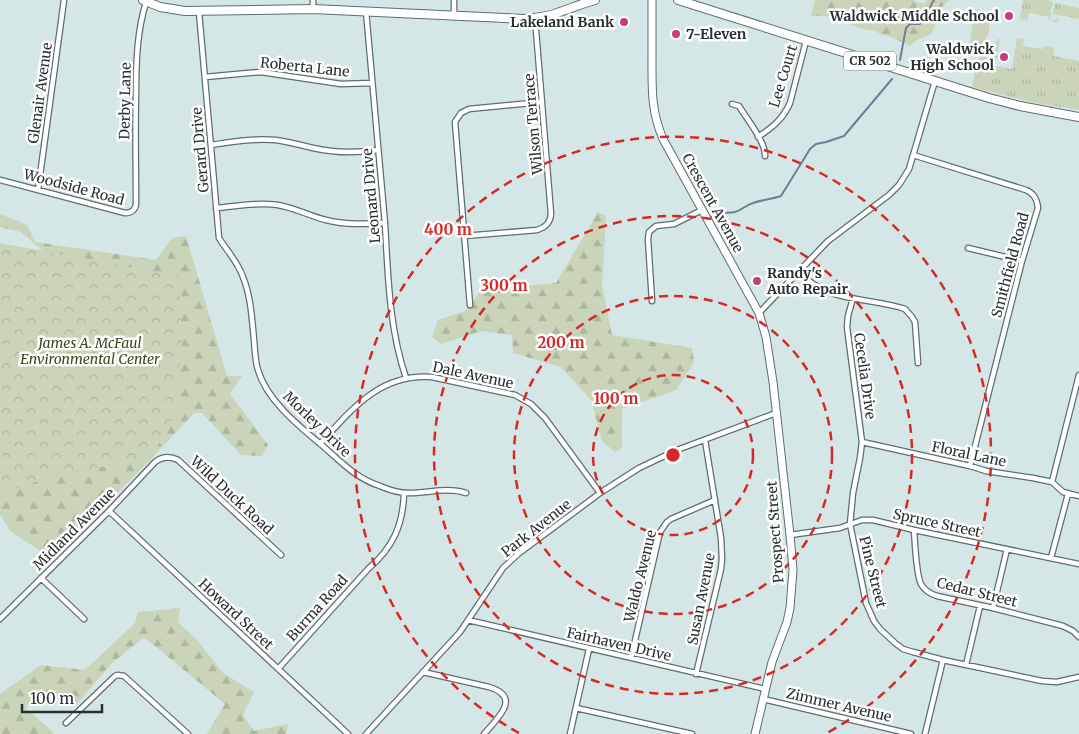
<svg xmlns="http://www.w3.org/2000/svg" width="1079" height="734" font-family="Merriweather,serif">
<defs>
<pattern id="grass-tufts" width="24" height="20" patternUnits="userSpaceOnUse" patternTransform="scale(1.25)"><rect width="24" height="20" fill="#c9d4b9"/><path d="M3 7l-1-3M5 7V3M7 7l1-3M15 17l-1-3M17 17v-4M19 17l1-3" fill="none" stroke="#adb69f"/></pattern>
<pattern id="forest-firs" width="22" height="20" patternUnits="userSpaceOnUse" patternTransform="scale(1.25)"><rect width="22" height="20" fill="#c9d4b9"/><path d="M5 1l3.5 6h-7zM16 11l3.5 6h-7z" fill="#adb69f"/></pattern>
<pattern id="park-crowns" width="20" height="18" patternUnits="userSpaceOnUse" patternTransform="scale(1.25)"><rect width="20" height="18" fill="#c9d4b9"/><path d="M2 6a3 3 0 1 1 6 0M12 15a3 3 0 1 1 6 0" fill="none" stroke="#adb69f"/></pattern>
</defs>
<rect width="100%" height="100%" fill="#d4e7e6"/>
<path fill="url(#grass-tufts)" d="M1023,0H1048L1053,3L1050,13H1051L1050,20H1049V17L1029,13L1027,20L1020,19Z
M1055,3L1079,8V19L1059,15L1058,22L1052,21V20H1057L1058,15L1053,14Z
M979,17H983L987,19C994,32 984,46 973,51L969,49L973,22Z
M1017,38L1024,39L1023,46L1043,49L1044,46L1054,48L1053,56L1079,61V110L1031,102L975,88L972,86L977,61L979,58L994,45L998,39H1000L995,66L1012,69Z"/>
<path fill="url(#forest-firs)" d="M815,0H914L916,2L924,4L927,0H949L938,11L935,26L931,34L917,40L910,46L891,37L881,34L875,31L863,29L829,16H811Z
M598,212L606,216L602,285L612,335L692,348L694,362L676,390L622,409V448L615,452L602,441L591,400L561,367L513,353L512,335L481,331L441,344L432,337L438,320L465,311L481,290L556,283Z
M0,214L27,225L35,242L156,260L172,238L186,236L227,376H242L230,394L268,445L262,456L241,455L202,413H194L151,459L53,559L10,531L0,514V313L58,264L21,232L0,227Z
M180,608L178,622L197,640L223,673L254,692L243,715L254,731L288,724L286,734H207L225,704L144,637L110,665L76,705L46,693L25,708L52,731L53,734H0V694L41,665L85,670L135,623L138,612Z"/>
<path fill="url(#park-crowns)" d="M0,243L179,276L182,340L175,413L151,459L65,473L7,491L0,493Z"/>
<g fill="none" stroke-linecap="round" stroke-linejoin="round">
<path stroke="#6f7f93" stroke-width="2" d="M900,60L906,28L910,24H920L928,13L932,3L934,0
M711,217C719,211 726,214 735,212C742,210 746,205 753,203C762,200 772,199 781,196L810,149L816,144L826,142L844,136L892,79"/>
<defs>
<path id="street" d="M313,0V9
M366,11C372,82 379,153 385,224C388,275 389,328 406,378
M199,12L219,238C227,251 238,262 243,277C251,297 252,319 254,340C255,350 255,361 258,370C267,401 300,427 324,447C342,463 356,478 380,486C389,490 399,493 409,493C428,493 448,487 466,493
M454,16V0
M205,77L248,73L261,72L341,84L372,83
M732,104L739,106C746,118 766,142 765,156
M758,137C773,127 783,119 790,103L806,41
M211,145C232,142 254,138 276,140C289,142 301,145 313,148C335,153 357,153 378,150
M913,155L1026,190C1034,193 1037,199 1038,208L1022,261L970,466
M0,180L125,213C132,213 136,209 136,203C136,166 135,130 136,94C136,62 137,32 146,2
M38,190L64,0
M216,208C237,206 258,202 278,205C295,208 310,216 326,220C346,225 365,224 385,223
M464,236L537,230C546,227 550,223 551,214L535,18
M968,248L1022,261
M799,271C824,303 870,297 905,309L912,317L915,322L918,363
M853,298L848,316L847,327L862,442L860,458L853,493L850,524L866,603L874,621L880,629L895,643L903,649L913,652L943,660L1042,681L1057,682L1079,677
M652,301L648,239L649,232L656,226L674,224L702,210
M470,305L455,122L461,113L469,109L542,102
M759,313L828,241L889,195L899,185L909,169L935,81
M862,442L970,466L986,471L1033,478L1052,482L1063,492L1079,496
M320,444C352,409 380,373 432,377L515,395L531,404L545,418L600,493
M1052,482L1079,375
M109,511L348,734
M914,530C915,543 916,574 921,584C924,590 931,594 937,596L993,608L1063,626L1073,631L1079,637
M790,535L840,528L862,520H873L914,530L1079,564
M1051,558L1068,494
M41,578L84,619
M993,608L1007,549
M0,619L109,511L155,462C163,456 170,456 178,460L281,555
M468,620L765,689
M631,658L660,532L667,522L671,519L715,500
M966,665L980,606
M278,669L368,569C393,548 403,525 404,493
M423,672L489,687C522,697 498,718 484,734
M696,674L721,569L722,559L721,538L705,440
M763,699L911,734
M576,708L692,734
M66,723L115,676L118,675L124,676L188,734
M366,734L460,632L503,568L518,554L600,493L639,468L677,450L776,413
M570,734L589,649
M925,734L943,660"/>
<path id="secondary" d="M652,0C652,20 652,39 652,59C652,89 651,111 663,139L759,313L766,337L773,382L790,535L793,570L790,608L787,622L772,662L755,734"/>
<path id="primary" d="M143,0L160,7L185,11L313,9L524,19C537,18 549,17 560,12C572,8 583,3 595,0
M678,0L989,98L1020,106L1079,117"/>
</defs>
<use href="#street" stroke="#5c6e6d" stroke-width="7"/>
<use href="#secondary" stroke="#5c6e6d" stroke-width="9"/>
<use href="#primary" stroke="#5c6e6d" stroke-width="10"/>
<use href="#street" stroke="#fff" stroke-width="4.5"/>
<use href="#secondary" stroke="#fff" stroke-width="7"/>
<use href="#primary" stroke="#fff" stroke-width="8"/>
</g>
<g fill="none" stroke="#d62828" stroke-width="2.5" stroke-dasharray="9 6">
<circle cx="673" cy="455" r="80"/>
<circle cx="673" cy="455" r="159"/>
<circle cx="673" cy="455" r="239"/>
<path d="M519 733A318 318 0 1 1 827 733"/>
</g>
<g fill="#c43d7c" stroke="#fff" stroke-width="2">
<circle cx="1009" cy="16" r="5"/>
<circle cx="624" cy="22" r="5"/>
<circle cx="676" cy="34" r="5"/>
<circle cx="1004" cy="57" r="5"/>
<circle cx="757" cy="281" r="5"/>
</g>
<g text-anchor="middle" stroke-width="5" stroke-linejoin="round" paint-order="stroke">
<rect fill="#fff" stroke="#696e6e" stroke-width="1" x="844" y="51.5" width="52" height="19" rx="4"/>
<g font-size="12" font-weight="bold" fill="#293030">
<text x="870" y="65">CR 502</text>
</g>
<g font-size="14" font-weight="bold" fill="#293030" stroke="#fff" text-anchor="end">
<text x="999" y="21">Waldwick Middle School</text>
<text x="614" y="27">Lakeland Bank</text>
<text x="686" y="39" text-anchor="start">7-Eleven</text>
<text x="994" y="54">Waldwick<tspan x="994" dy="16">High School</tspan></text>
<text x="767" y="278" text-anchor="start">Randy's<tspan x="767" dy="16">Auto Repair</tspan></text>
</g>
<g font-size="14" fill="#293030" stroke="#fff">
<text transform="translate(305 67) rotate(6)" y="5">Roberta Lane</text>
<text transform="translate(783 76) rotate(-73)" y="5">Lee Court</text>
<text transform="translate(40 93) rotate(-82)" y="5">Glenair Avenue</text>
<text transform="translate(125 101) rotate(-89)" y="5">Derby Lane</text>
<text transform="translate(533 124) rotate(-95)" y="5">Wilson Terrace</text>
<text transform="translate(200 150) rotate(-95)" y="5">Gerard Drive</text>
<text transform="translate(74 187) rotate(15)" y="5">Woodside Road</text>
<text transform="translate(371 196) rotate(-95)" y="5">Leonard Drive</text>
<text transform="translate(713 203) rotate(61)" y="5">Crescent Avenue</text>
<text transform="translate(1010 265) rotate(-75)" y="5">Smithfield Road</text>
<text transform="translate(473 375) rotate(12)" y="5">Dale Avenue</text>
<text transform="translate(865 376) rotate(82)" y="5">Cecelia Drive</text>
<text transform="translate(317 424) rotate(44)" y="5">Morley Drive</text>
<text transform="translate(969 454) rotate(12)" y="5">Floral Lane</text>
<text transform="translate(232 495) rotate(43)" y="5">Wild Duck Road</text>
<text transform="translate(937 523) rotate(12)" y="5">Spruce Street</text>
<text transform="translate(536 528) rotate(-38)" y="5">Park Avenue</text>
<text transform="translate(74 529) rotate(-45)" y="5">Midland Avenue</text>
<text transform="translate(775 532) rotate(-94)" y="5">Prospect Street</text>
<text transform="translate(873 572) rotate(76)" y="5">Pine Street</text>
<text transform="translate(640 576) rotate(-76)" y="5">Waldo Avenue</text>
<text transform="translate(977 592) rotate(14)" y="5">Cedar Street</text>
<text transform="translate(701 599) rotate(-79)" y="5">Susan Avenue</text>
<text transform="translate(317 608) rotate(-48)" y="5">Burma Road</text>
<text transform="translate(236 614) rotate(43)" y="5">Howard Street</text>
<text transform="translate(619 644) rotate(13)" y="5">Fairhaven Drive</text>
<text transform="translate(839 705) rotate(13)" y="5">Zimmer Avenue</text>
</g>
<g font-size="14" font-style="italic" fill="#384918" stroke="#fff">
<text x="90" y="348">James A. McFaul<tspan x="90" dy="16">Environmental Center</tspan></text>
</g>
</g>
<circle cx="673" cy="455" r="8" fill="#d62828" stroke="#fff" stroke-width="2.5"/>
<g font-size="15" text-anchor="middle" font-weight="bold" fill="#d62828" stroke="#fff" stroke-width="5" stroke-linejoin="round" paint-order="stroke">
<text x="448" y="235">400 m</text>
<text x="504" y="291">300 m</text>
<text x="561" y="348">200 m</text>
<text x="616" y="404">100 m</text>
</g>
<path d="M22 704v8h80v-8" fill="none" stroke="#293030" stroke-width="2.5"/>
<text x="30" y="704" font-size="15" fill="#293030" stroke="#ffffff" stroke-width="4" paint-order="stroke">100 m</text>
</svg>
